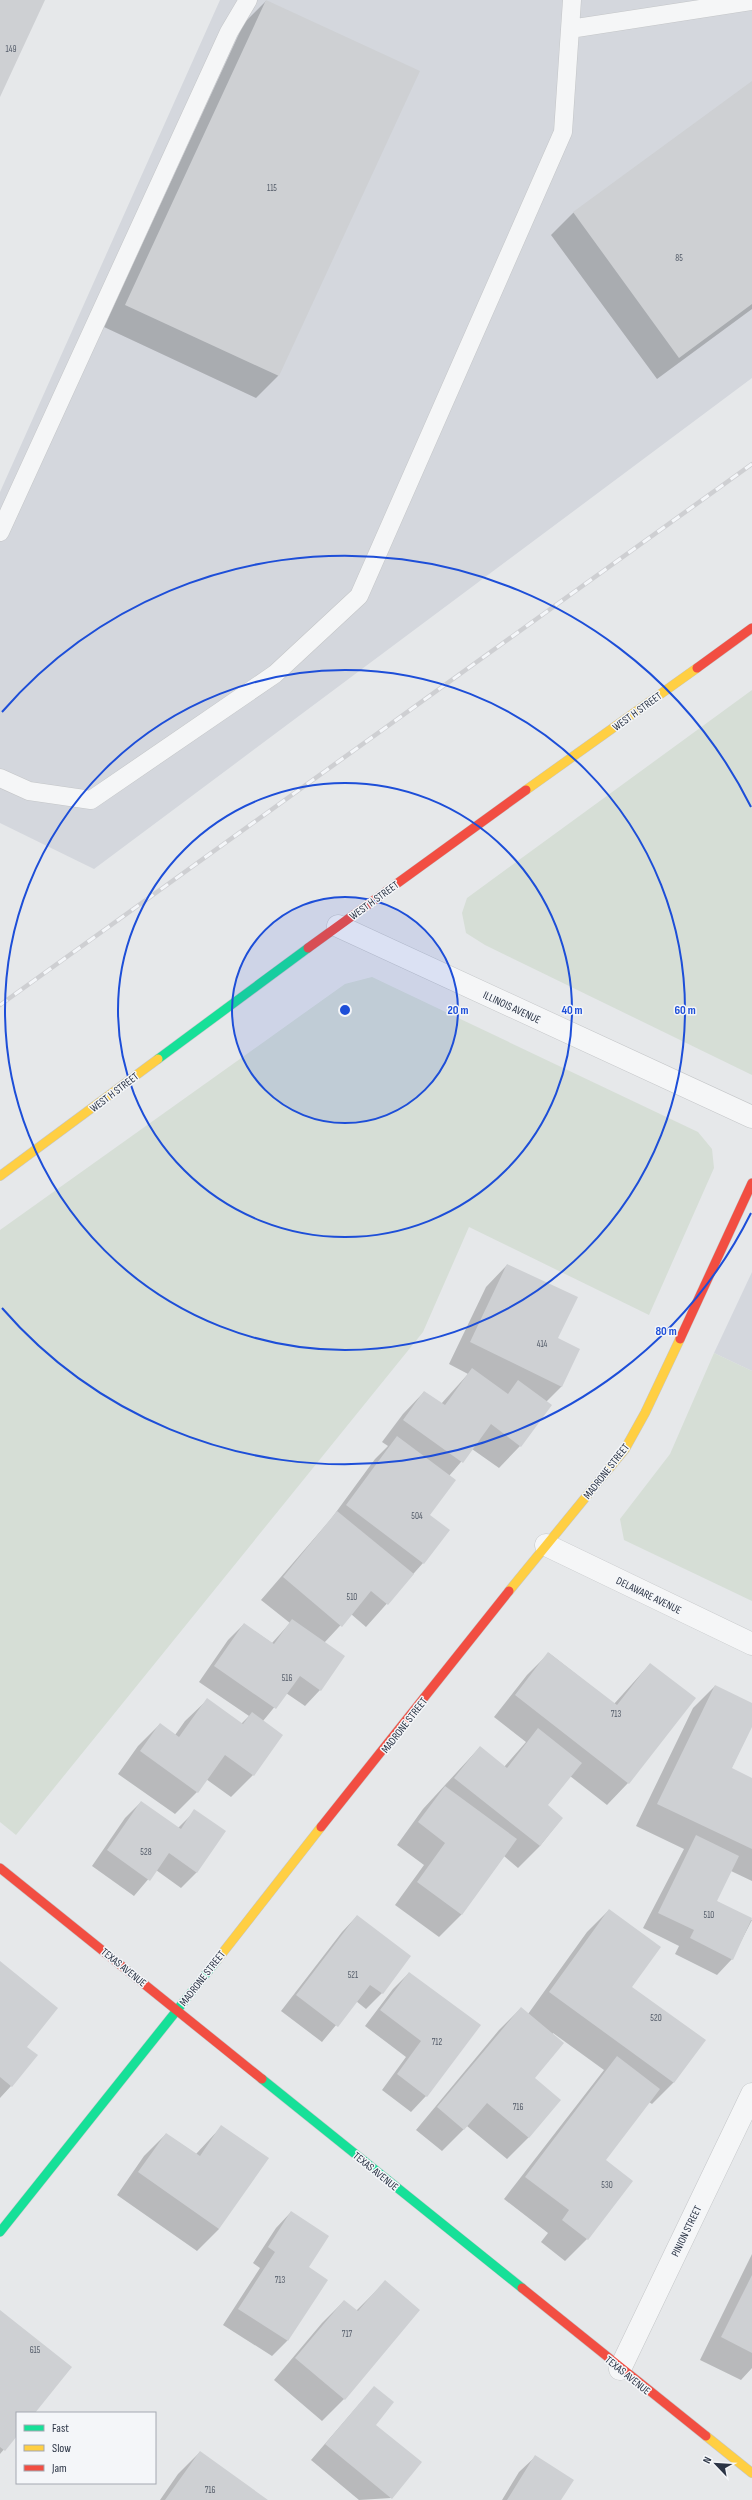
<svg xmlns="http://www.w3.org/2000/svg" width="752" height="2500" font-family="'Sofia Sans Condensed',sans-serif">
<rect width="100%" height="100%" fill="#e6e8ea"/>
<path fill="#d4d7dd" d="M220,0H752V378L94,869L0,823V492Z
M752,1272V1371L714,1353Z"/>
<path fill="#d6ded6" d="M752,690V1075L485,945L466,933L462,913L467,898Z
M372,977L698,1132L712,1149L714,1168L649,1315L469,1227L423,1332L16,1835L0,1822V1230L345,984Z
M714,1353L752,1371V1601L624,1540L620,1519L670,1454Z"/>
<path fill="#0003" d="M266,1L418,72L278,376L256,398L104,327L244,23Z
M752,82V309L657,379L551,235L573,213Z
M507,1265L556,1339L562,1386L546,1402L520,1446L499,1468L472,1449L449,1476L429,1516L423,1563L366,1627L351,1614L324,1643L320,1690L305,1706L286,1693L263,1721L253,1775L231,1797L206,1779L197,1792L175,1814L118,1774L138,1746L160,1724L175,1735L185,1721L207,1700L241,1724L249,1716L199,1682L228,1640L244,1624L272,1643L290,1623L261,1600L331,1519L375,1459L388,1446L382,1442L403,1414L424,1392L441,1404L468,1374L449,1364L486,1287Z
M549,1653L614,1704L650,1664L628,1783L607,1805L570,1776L546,1806L562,1818L540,1846L518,1868L504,1856L461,1915L439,1937L395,1905L424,1865L397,1845L423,1809L480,1747L504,1767L526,1742L494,1717L527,1675Z
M715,1686L752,1704V1725L731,1769L752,1779V1881L731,1871L716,1901L752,1920L732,1959L717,1975L675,1954L679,1946L643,1928L684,1849L636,1826L693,1708Z
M141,1802L178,1828L195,1811L197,1872L181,1888L156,1870L134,1896L92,1866L125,1818Z
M609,1910L631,1987L674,2082L652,2104L649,2102L604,2160L587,2239L565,2261L541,2242L548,2233L504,2199L604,2070L553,2033L534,2078L529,2137L507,2159L467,2126L442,2151L416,2130L499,2030L521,2008L528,2014L587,1932Z
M357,1916L382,1993L366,2009L356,2001L322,2042L281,2011L342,1932Z
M0,1962L26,2047L11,2086L0,2098Z
M409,1973L479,2025L426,2096L411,2112L382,2090L406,2057L365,2026L393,1989Z
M222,2126L219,2229L197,2251L117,2195L144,2156L166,2134L196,2154Z
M291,2212L307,2267L326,2280L287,2341L272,2356L223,2325L260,2268L253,2263L276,2228Z
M752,2254V2368L741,2380L700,2360Z
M385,2282L419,2310L344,2399L322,2421L274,2380L322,2323L344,2301L356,2311Z
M0,2312L34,2413H17V2434L0,2454Z
M374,2387L375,2425L391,2498L359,2500L311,2460Z
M200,2452L266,2500H160L178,2474Z
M535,2457L560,2500H502L519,2472Z"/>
<path fill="#ced0d3" d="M0,0H45L0,97Z
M266,0L420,71L279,376L125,305Z
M752,81V304L679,358L573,212Z
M507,1264L578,1297L558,1338L580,1349L562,1387L470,1342Z
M472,1368L508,1394L518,1380L552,1405L521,1447L491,1424L463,1463L403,1420L424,1391L445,1405Z
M397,1436L456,1480L430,1515L450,1530L424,1564L346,1505Z
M337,1511L414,1574L388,1605L371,1591L342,1627L283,1577Z
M292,1619L345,1656L321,1691L300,1676L276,1709L214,1666L244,1623L274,1644Z
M548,1652L617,1705L650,1663L696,1698L629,1784L515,1695Z
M715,1685L752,1703V1727L732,1768L752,1778V1849L657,1804Z
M207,1698L243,1724L252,1712L283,1735L254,1776L225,1755L198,1793L140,1751L160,1723L179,1737Z
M538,1728L582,1763L548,1805L563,1818L540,1846L454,1778L480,1746L507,1768Z
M445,1786L517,1839L462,1915L417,1882L445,1843L418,1822Z
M141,1801L181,1829L194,1809L226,1831L197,1873L169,1853L150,1881L107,1850Z
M696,1835L739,1856L717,1901L752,1918L733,1960L690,1938L694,1930L658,1913Z
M609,1909L661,1947L632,1987L706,2040L674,2083L549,1992Z
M357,1915L411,1956L383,1994L370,1985L338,2027L296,1995Z
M0,1961L58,2008L27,2047L38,2055L12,2087L0,2077Z
M409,1972L481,2025L427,2097L397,2074L421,2041L380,2010Z
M521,2007L564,2043L535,2078L561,2100L529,2138L487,2103L464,2130L437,2107Z
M617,2056L660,2089L606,2160L633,2181L588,2240L562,2220L569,2210L525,2177Z
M221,2125L269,2158L219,2229L138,2172L166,2133L200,2156Z
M291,2211L329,2236L309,2267L328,2280L288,2341L238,2309L275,2252L268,2247Z
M752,2275V2353L721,2337Z
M385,2280L420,2310L345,2400L295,2358L344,2300L358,2311Z
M0,2310L72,2367L35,2413H17V2436L5,2451L0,2447Z
M374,2386L394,2402L376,2425L422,2462L392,2499L325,2444Z
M200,2451L268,2500H165Z
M535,2455L574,2480L561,2500H507Z"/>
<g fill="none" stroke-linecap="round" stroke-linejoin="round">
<defs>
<path id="lane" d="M570,29L752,1
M0,532L229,32L248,0
M0,778L29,791L91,800L275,674L359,596L563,132L572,0"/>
<path id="street" d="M338,926L752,1117
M546,1545L752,1644
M620,2369L752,2094"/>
<path id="fast" d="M158,1059L308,948
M262,2079L522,2288
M0,2232L217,1960"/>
<path id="slow" d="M526,790L697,668
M0,1176L158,1059
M509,1591L625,1449L645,1413L680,1339
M217,1960L321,1827
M706,2436L752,2473"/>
<path id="jam" d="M697,668L752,628
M308,948L526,790
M680,1339L752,1183
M321,1827L509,1591
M0,1868L262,2079
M522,2288L706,2436"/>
</defs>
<use href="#lane" stroke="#c4c6c8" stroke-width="19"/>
<use href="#street" stroke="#c4c6c8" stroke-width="23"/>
<use href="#fast" stroke="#c4c6c8" stroke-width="10"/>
<use href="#slow" stroke="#c4c6c8" stroke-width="10"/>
<use href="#jam" stroke="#c4c6c8" stroke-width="10"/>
<use href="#lane" stroke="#f5f6f7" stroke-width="18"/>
<use href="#street" stroke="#f5f6f7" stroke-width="22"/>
<use href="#fast" stroke="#16e098" stroke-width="9"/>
<use href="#slow" stroke="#ffcf43" stroke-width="9"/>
<use href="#jam" stroke="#f24e42" stroke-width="9"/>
<defs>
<path id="rail" d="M0,1005L752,464"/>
</defs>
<use href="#rail" stroke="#cecfd2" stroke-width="4.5"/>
<use href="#rail" stroke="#f4f6f9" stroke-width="3" stroke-dasharray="9" stroke-linecap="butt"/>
</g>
<circle cx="345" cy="1010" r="113" fill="#1d4ed8" fill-opacity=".12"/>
<g fill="none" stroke="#1d4ed8" stroke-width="2">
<circle cx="345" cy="1010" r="113"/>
<circle cx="345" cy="1010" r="227"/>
<circle cx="345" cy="1010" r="340"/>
<path d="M751 1213A454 454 0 0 1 2 1308M2 712A454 454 0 0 1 751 807"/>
</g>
<g text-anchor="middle" stroke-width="3" stroke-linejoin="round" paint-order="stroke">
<g font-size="9" fill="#545c69">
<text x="11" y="52">149</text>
<text x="272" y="191">115</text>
<text x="679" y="261">85</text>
<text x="542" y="1347">414</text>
<text x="417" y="1519">504</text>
<text x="352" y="1600">510</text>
<text x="287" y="1681">516</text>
<text x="616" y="1717">713</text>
<text x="146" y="1855">528</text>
<text x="709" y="1918">510</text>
<text x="353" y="1978">521</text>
<text x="656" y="2021">520</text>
<text x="437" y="2045">712</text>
<text x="518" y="2110">716</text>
<text x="607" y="2188">530</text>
<text x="280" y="2283">713</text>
<text x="347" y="2337">717</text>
<text x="35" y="2353">615</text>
<text x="210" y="2493">716</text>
</g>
<g font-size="11" fill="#2b3445" stroke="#f4f6f9">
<text transform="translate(637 711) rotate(-36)" y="4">WEST H STREET</text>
<text transform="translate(374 900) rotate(-36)" y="4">WEST H STREET</text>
<text transform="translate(512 1007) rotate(25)" y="4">ILLINOIS AVENUE</text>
<text transform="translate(114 1092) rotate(-37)" y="4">WEST H STREET</text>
<text transform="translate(606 1471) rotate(-52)" y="4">MADRONE STREET</text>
<text transform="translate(649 1595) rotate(26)" y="4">DELAWARE AVENUE</text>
<text transform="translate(404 1725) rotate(-52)" y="4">MADRONE STREET</text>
<text transform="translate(124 1967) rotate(39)" y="4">TEXAS AVENUE</text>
<text transform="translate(202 1978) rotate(-52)" y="4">MADRONE STREET</text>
<text transform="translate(376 2171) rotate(39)" y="4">TEXAS AVENUE</text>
<text transform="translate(686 2231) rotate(-64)" y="4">PINION STREET</text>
<text transform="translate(628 2375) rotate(39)" y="4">TEXAS AVENUE</text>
</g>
</g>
<circle cx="345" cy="1010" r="6" fill="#1d4ed8" stroke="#f4f6f9" stroke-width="2"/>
<g font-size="12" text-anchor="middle" font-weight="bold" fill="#1d4ed8" stroke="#f4f6f9" stroke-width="3" stroke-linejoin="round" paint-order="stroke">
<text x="458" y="1014">20 m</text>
<text x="572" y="1014">40 m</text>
<text x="685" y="1014">60 m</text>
<text x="666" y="1335">80 m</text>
</g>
<rect x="16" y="2412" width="140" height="72" fill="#f4f6f9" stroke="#a4a8b1"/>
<rect x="24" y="2425" width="20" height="6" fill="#16e098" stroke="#a4a8b1"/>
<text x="52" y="2432" font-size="12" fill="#2b3445">Fast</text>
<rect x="24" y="2445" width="20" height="6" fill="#ffcf43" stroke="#a4a8b1"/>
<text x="52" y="2452" font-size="12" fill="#2b3445">Slow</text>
<rect x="24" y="2465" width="20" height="6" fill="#f24e42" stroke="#a4a8b1"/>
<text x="52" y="2472" font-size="12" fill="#2b3445">Jam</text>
<g transform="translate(716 2464) rotate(295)" stroke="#f4f6f9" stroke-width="3" paint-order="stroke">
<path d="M0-3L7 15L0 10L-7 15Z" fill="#2b3445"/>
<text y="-6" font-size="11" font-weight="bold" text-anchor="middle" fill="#2b3445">N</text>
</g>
</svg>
